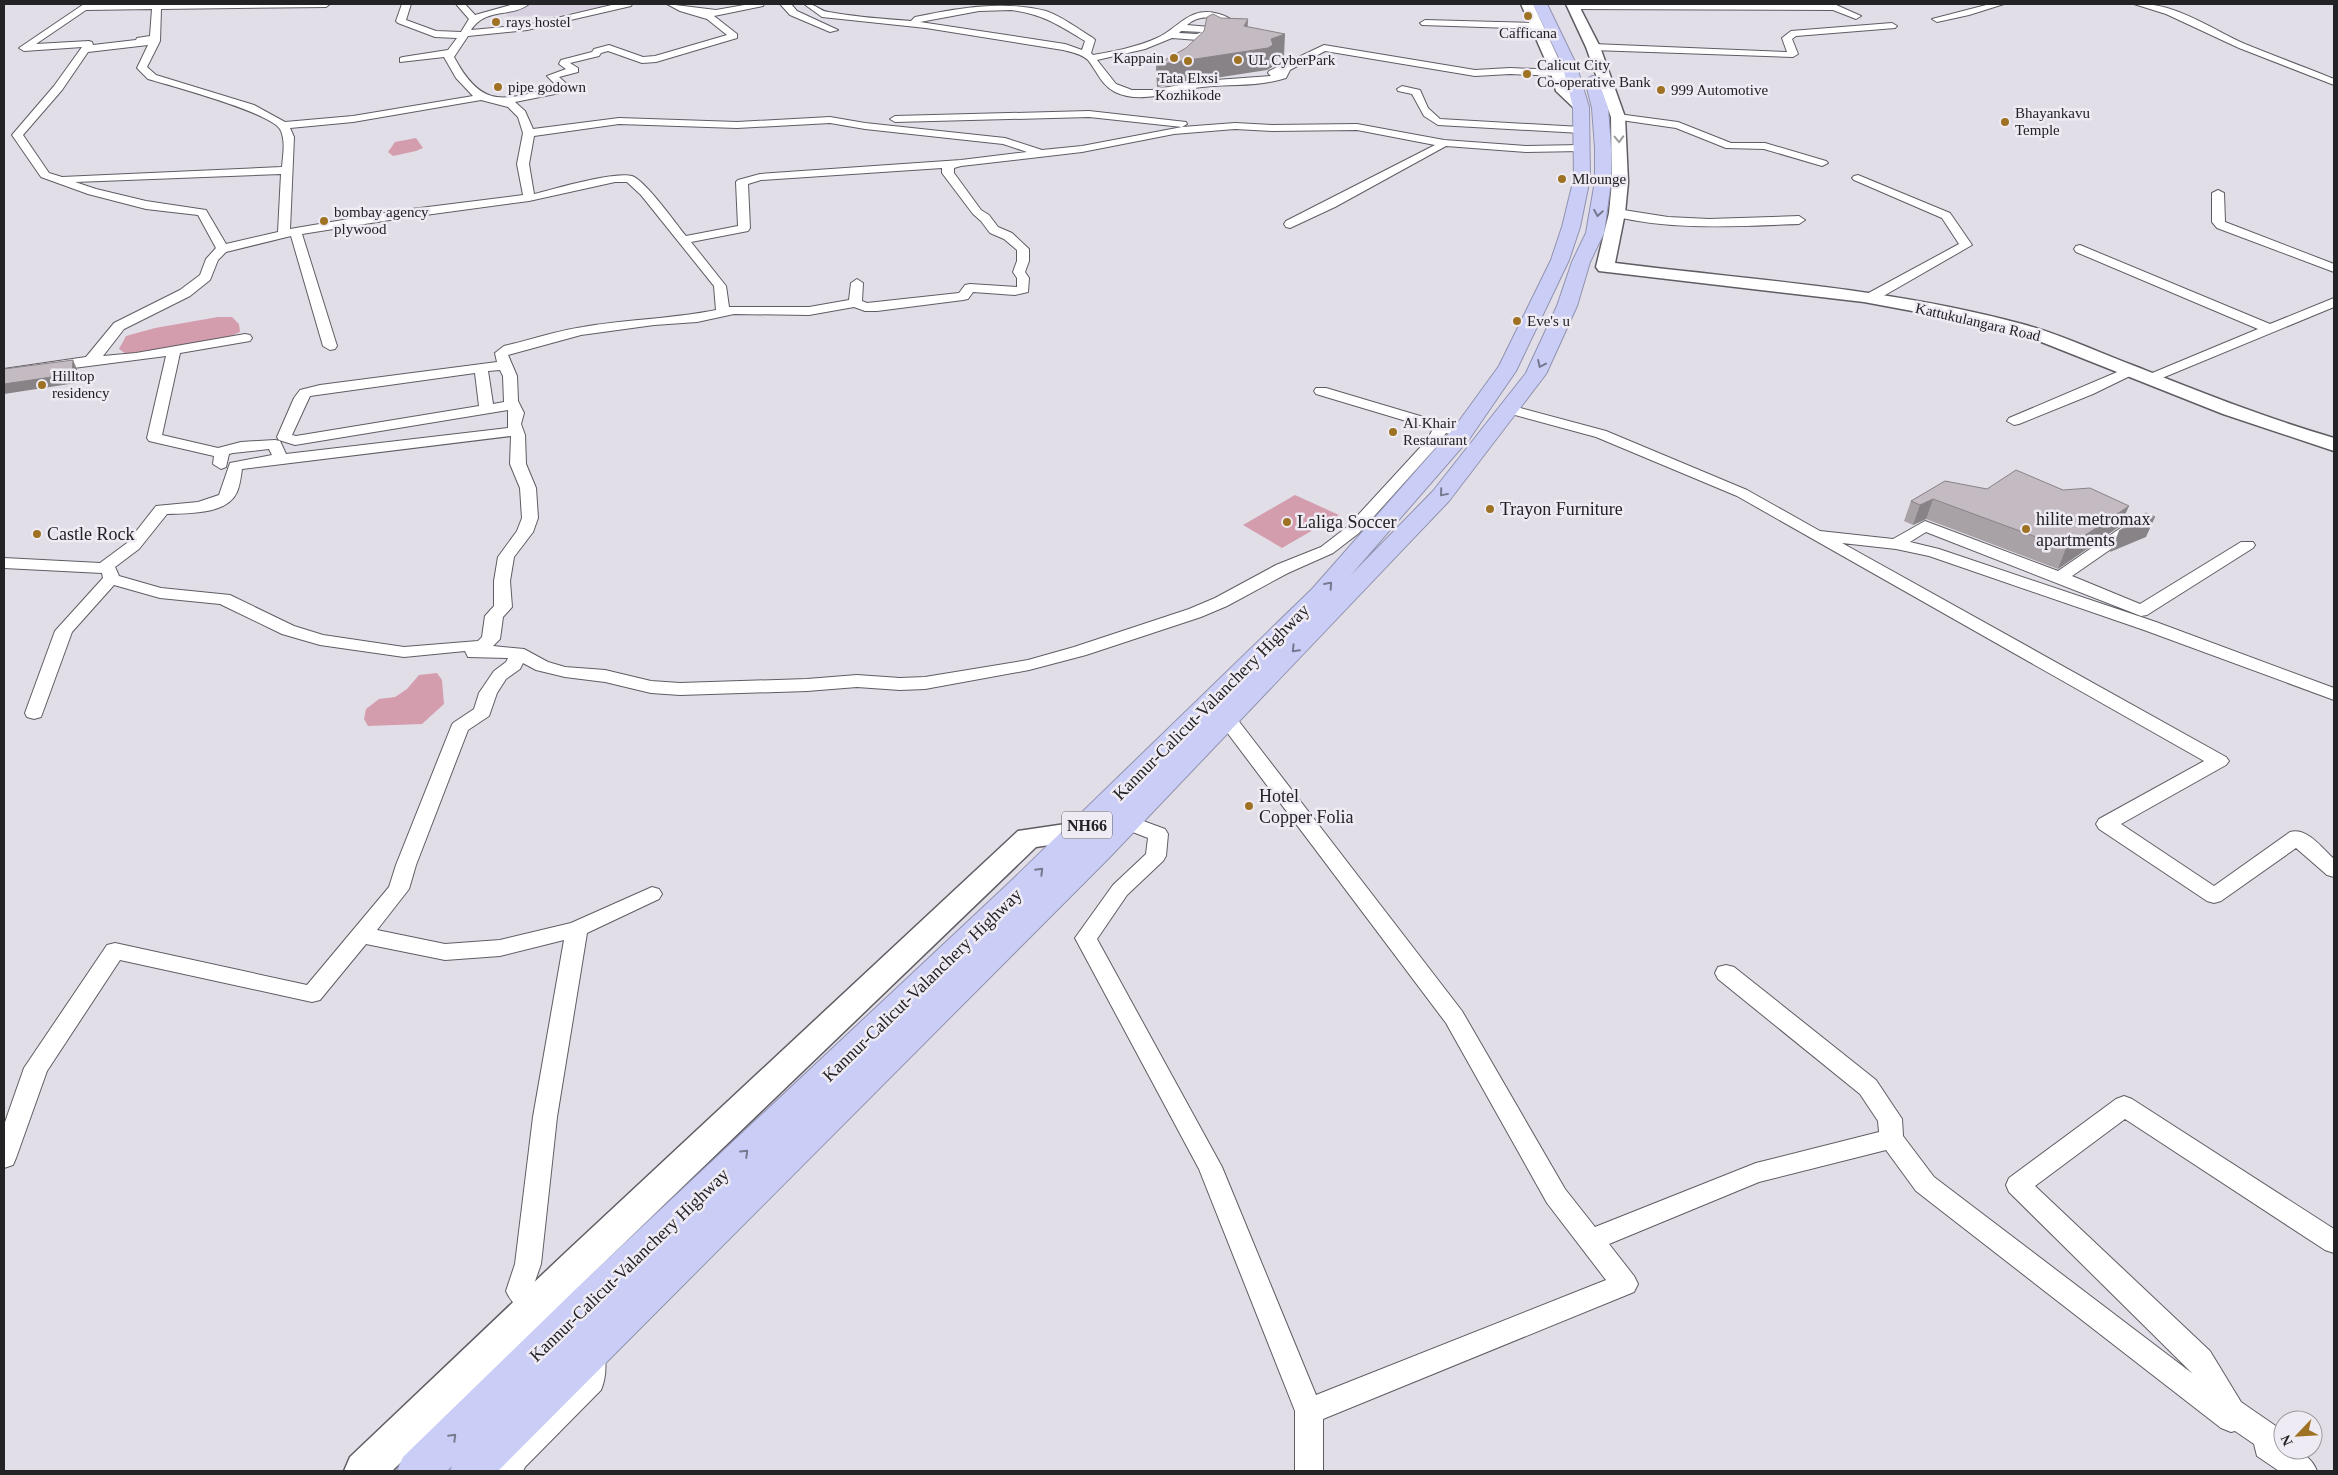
<svg xmlns="http://www.w3.org/2000/svg" width="2338" height="1475" font-family="Georgia,serif">
<rect width="100%" height="100%" fill="#e2dee7"/>
<path fill="#d7d0e0" d="M531,4H615L555,16H507L506,11Z"/>
<path fill="#d49dae" d="M416,138L423,148L416,151L393,156L388,152L395,142Z
M218,317H232L239,324L240,332L229,337L129,356L119,349L126,336L155,328Z
M1295,495L1339,515L1282,548L1243,525Z
M437,673L442,680L444,704L422,724L368,726L364,719L366,709L379,699L395,697L407,689L419,675Z"/>
<g fill="none" stroke-linecap="round" stroke-linejoin="round">
<defs>
<path id="street" d="M84,4H330L326,7L161,9L160,41L147,67L156,75L254,105L285,122L353,116L473,96L456,78L444,57L400,62V58L403,57L448,50L457,38L435,37L398,23L396,21L402,4H411L406,20L436,31L461,32L469,19L456,4H465L475,15L514,4H529C511,18 486,7 471,30L527,25L616,4H632L631,6L527,30L468,36L454,57C484,113 506,98 558,87L547,76L566,69L559,64L561,60L592,52L594,49L609,45L643,57L655,56L727,35L707,19L680,11L667,4L716,10L750,4H764L763,6L714,16L737,34V38L656,62L642,63L608,51L601,53L599,56L570,63L578,68V72L559,77L570,87V91L515,102L525,111L533,129L619,118L737,122L830,117L865,123L1005,138L1042,150L1082,146L1182,127L1089,117L895,122L890,119L895,116L1089,111L1186,122L1187,124L1182,127L1235,123L1272,125L1357,124L1444,140L1526,146L1581,145L1586,148L1581,151L1526,152L1446,146L1335,207L1290,228L1286,227L1284,224L1286,221L1435,145L1357,130L1272,131L1235,129L1174,134L1082,152L961,166L954,168V173L981,210L989,215L998,227L1012,233L1029,249V261L1025,272L1029,278L1028,292L1015,295L973,292L968,299L963,300L877,311H865L854,307L809,315L734,314L697,322L654,325L581,335L508,355L517,376L518,401L524,413L521,424L525,435L526,464L536,488L538,518L533,532L514,557L510,581L512,607L503,617L500,639L493,646L524,649L548,662L565,667L605,670L651,681L680,683L807,679L857,675L900,678L925,677L1028,660L1074,647L1189,609L1215,598L1276,565L1321,547L1347,527L1427,440L1433,429L1316,394L1314,391L1316,388H1326L1447,424L1459,428L1461,431L1454,435L1446,433L1438,445L1359,533L1333,553L1288,573L1227,606L1201,617L1086,655L1029,670L925,689L900,690L857,687L807,691L680,695L651,693L605,682L565,677L536,670L523,663L520,669L506,679L497,693L489,716L468,730L416,865L409,889L377,930L445,944L500,940L571,923L652,887L659,889L662,894L659,899L587,933L557,1117L541,1264L533,1287L544,1298L548,1306L544,1314L535,1318C522,1313 512,1304 506,1291L515,1264L533,1117L564,940L500,956L445,960L366,944L320,1000L312,1002L120,960L47,1071L16,1158L13,1165L4,1168V1125L24,1068L107,945L115,943L307,985L389,887L396,865L451,727L453,723L474,709L479,693L494,671L506,662L508,658L468,657L465,651L404,657L320,645L282,634L220,604L160,598L114,585L72,632L41,717L34,719L27,717L25,713L55,631L103,578L102,573L4,568V558L100,563L127,543L156,506L198,502L219,495L230,463L272,455L269,449L233,453L229,454L226,467L221,469L213,464L214,456L149,441L147,438L166,356L4,377V369L86,357L114,323L180,290L200,275L206,259L216,248L198,215L146,209L88,194L41,177L12,135L54,86L82,47L24,51L19,48ZM152,9L150,36L137,38L136,40L93,45L92,42L89,41L36,44L86,10ZM148,45L137,68L148,79C172,86 269,112 280,129C286,140 283,155 282,167L62,177L49,173L23,135L62,90L88,52ZM481,100L508,107L518,117L523,133L517,164L523,195L396,211L290,229L294,137L290,128L353,122ZM830,123L865,129L1003,144L1027,152L961,160L760,174L738,180L736,182L738,226L686,236C676,224 645,180 632,176C615,171 554,189 534,194L529,164L534,136L619,124L737,128ZM942,168V173L973,214L981,221L990,233L1004,239L1017,250V261L1013,272L1017,278V287L970,284L965,285L959,293L867,303L862,301L863,283L857,279L851,283L849,300L809,307H729L726,286L691,242L748,231L750,228L748,184L761,180ZM281,174L278,232L226,244L206,210L146,201L96,189L75,182ZM615,182H627L641,195L714,286L716,310C673,319 627,319 583,327C556,331 530,340 504,346L495,353L497,362L320,385L300,390L294,398L277,437L279,440L295,445L508,410V428L286,454L280,441L275,440L241,442L218,448L162,435L180,353L250,341L252,338L250,335L245,334L136,353L103,356L124,329L190,296L210,280L218,260L226,252L291,236L323,346L330,350L335,349L337,346L302,234L396,219L529,201ZM500,370L503,376L504,402L493,404L488,371ZM475,373L479,406L296,436L292,435L310,396ZM511,436L510,464L520,488L522,518L517,531L498,557L494,581V606L485,616L482,637L478,641L404,647L323,635L294,626L230,595L161,588L119,576L115,567L139,549L167,514C188,513 227,515 237,492C240,485 241,476 242,469Z
M780,4H791L797,11L838,30L830,32L790,15Z
M804,4C817,3 818,11 829,12C856,17 884,19 911,21L915,17C958,8 1003,0 1046,11C1063,17 1078,29 1093,38L1095,40L1091,53L1093,55C1115,51 1137,47 1157,38C1179,28 1190,5 1219,14C1226,16 1233,20 1239,25L1238,32H1227L1222,29L1230,26C1215,17 1201,13 1187,25L1210,27V35L1198,40L1172,38L1145,49L1097,60L1116,84L1132,90H1152L1202,81L1271,76L1268,73L1269,71L1324,45L1475,70L1510,68L1558,70L1563,73L1558,76L1510,74L1475,76L1325,51L1290,70L1286,78C1258,87 1230,84 1202,87C1175,90 1142,105 1115,92C1101,85 1097,71 1088,60C1082,54 1071,52 1063,50L926,28L822,17ZM1011,10C1043,14 1059,25 1085,41L1082,50L1065,44L920,22L979,11ZM1181,31L1202,32L1197,34L1179,33Z
M1571,4H1834L1861,16L1856,19L1833,10L1573,9L1568,6Z
M1990,4H2004L1969,15L1937,22L1932,19Z
M2134,4C2173,1 2211,29 2245,44C2274,56 2305,67 2334,79V85L2239,48L2166,14Z
M1425,20L1538,23L1543,26L1538,29L1422,25L1420,23Z
M1892,23L1897,26L1895,28L1796,36L1792,39L1798,54L1793,57L1593,50L1588,47L1593,44L1787,52L1782,38L1791,31Z
M1402,86L1420,90L1428,108L1440,119L1581,127L1586,130L1581,133L1438,125L1424,116L1412,94L1398,91L1397,89Z
M1618,114L1678,122L1731,143H1765L1826,161L1828,163L1822,166L1764,149L1726,148L1676,128L1614,119L1613,117Z
M1858,175L1950,213L1972,245L1873,302H1863L1862,299L1863,296L1959,244L1942,218L1854,180L1852,178L1854,176Z
M2218,190L2224,193L2225,222L2334,264V272L2217,228L2212,222V193Z
M1617,209L1668,217L1709,219L1799,216L1805,220L1799,224C1737,226 1674,231 1613,216L1611,213L1613,210Z
M2080,245L2270,324L2334,298V307L2150,383L2145,382L2143,379L2145,376L2258,329L2076,252L2074,249L2076,246Z
M2129,367L2134,368L2136,371L2134,374L2093,394L2019,424L2014,425L2007,421L2009,418Z
M1509,405L1606,431L1747,490L1820,531L1893,539L1925,521L2058,571L2125,525H2137L2139,528L2137,531L2072,576L2140,604L2241,542H2253L2255,545L2253,548L2147,615L2141,616L1926,532L1910,542L1939,549L2156,622L2334,688V700L2144,630L1929,556L1896,549L1842,543L2226,757L2229,761L2226,765L2121,824L2214,886L2290,832C2307,827 2322,848 2334,859V877L2327,875L2296,848L2221,901L2214,903L2207,901L2099,829L2096,824L2099,819L2204,761L1737,496L1596,437L1504,412L1502,409L1504,406Z
M1227,713L1234,715L1462,1011L1565,1189L1595,1227L1756,1163L1879,1132L1878,1121L1860,1094L1718,979L1715,973L1718,967L1726,965L1734,967L1876,1080L1902,1119L1903,1136L1934,1177L2193,1374L2009,1192L2006,1185L2009,1178L2116,1099L2124,1096L2132,1099L2334,1229V1253L2325,1250L2125,1119L2035,1186L2210,1351L2241,1402L2283,1431V1450C2299,1450 2311,1456 2317,1471H2279L2257,1456L2254,1444L2235,1431L2231,1432L2221,1428L1916,1191L1886,1150L1759,1182L1609,1244L1634,1276L1638,1284L1634,1292L1323,1419V1471H1295V1411L1199,1169L1075,938L1113,885L1146,854L1148,838L1120,827L1117,822L1120,817L1127,815L1165,829L1168,834L1166,856L1163,861L1127,895L1097,939L1222,1167L1316,1395L1606,1280L1547,1203L1446,1023L1220,723L1218,719L1220,715Z
M591,1340L601,1343C607,1357 607,1376 601,1390L525,1467L523,1471H495L504,1448L577,1376L578,1352L581,1343Z"/>
<path id="secondary" d="M1521,4H1533L1565,73L1570,89L1588,107L1586,110H1576L1556,91L1551,73Z
M1566,4H1578L1600,47L1625,117L1628,182L1625,213L1615,263C1751,280 1889,288 2022,324C2060,334 2095,351 2132,365C2198,391 2265,418 2334,438V451L2223,414L2039,341L1966,321L1864,302L1599,271L1596,267L1609,213L1612,182L1611,117L1586,47Z
M1079,822L1089,825L1093,832L1089,839L1036,847L591,1275L392,1471H344L350,1457L565,1253L1018,831Z"/>
<path id="highway" d="M1533,4H1547L1576,64L1589,107L1590,178L1580,227L1569,260L1516,371L1470,438L1350,576L1433,491L1526,373L1557,306L1572,262L1586,233L1595,181V148L1592,108L1585,80L1592,76L1597,77L1608,108L1611,148V181L1604,233L1590,262L1577,306L1546,374L1449,501L1108,859L498,1471H450L452,1466L447,1471H397L403,1457L578,1287L1012,880L1312,589L1454,428L1499,366L1551,260L1562,227L1574,178L1573,107L1562,64Z"/>
</defs>
<use href="#street" stroke="#605c64" stroke-width="2"/>
<use href="#secondary" stroke="#605c64" stroke-width="3"/>
<use href="#highway" stroke="#9092ae" stroke-width="2"/>
<use href="#street" fill="#fff" fill-rule="evenodd"/>
<use href="#secondary" fill="#fff" fill-rule="evenodd"/>
<use href="#highway" fill="#cacef7" fill-rule="evenodd"/>
</g>
<path fill="#a8a1a6" d="M1945,481L2120,526L2058,569L1926,519L1913,525L1904,521L1911,501Z"/>
<path fill="#888387" d="M1248,19L1247,40L1244,26Z
M1285,34L1284,56L1272,60V67L1267,70L1157,87L1156,65L1271,39Z
M73,360L77,369L76,383L4,394V384Z
M1933,499L1926,519L1913,525L1920,505Z
M2129,506L2120,526L2058,569L2066,548Z
M2155,517L2146,537L2110,552L2119,531Z"/>
<path fill="#c3bbc1" stroke="#888387" d="M1213,14L1221,18L1248,19L1244,26L1285,34L1271,39L1273,45L1268,48L1156,65L1186,48L1204,31L1207,17Z
M73,360L72,374L4,384V369Z
M2016,470L2063,490L2090,488L2129,506L2066,548L1933,499L1920,505L1911,501L1945,481L1987,489Z
M2146,513L2155,517L2119,531Z"/>
<defs><path id="oneway-chevron" d="M-2-3.5L2.5 0L-2 3.5" fill="none" stroke-width="1.6" stroke-linecap="round" stroke-linejoin="round" transform="scale(1.25)"/></defs>
<use stroke="#9c9c9d" href="#oneway-chevron" transform="translate(1619 139) rotate(88)"/>
<g stroke="#76788e">
<use href="#oneway-chevron" transform="translate(1598 213) rotate(99)"/>
<use href="#oneway-chevron" transform="translate(1541 364) rotate(115)"/>
<use href="#oneway-chevron" transform="translate(1443 493) rotate(130)"/>
<use href="#oneway-chevron" transform="translate(1329 585) rotate(-49)"/>
<use href="#oneway-chevron" transform="translate(1295 649) rotate(134)"/>
<use href="#oneway-chevron" transform="translate(1040 871) rotate(-45)"/>
<use href="#oneway-chevron" transform="translate(745 1153) rotate(-44)"/>
<use href="#oneway-chevron" transform="translate(453 1437) rotate(-45)"/>
</g>
<g fill="#9e7222" stroke="#efebf4" stroke-width="2">
<circle cx="1528" cy="16" r="5"/>
<circle cx="496" cy="22" r="5"/>
<circle cx="1174" cy="58" r="5"/>
<circle cx="1238" cy="60" r="5"/>
<circle cx="1188" cy="61" r="5"/>
<circle cx="1527" cy="74" r="5"/>
<circle cx="498" cy="87" r="5"/>
<circle cx="1661" cy="90" r="5"/>
<circle cx="2005" cy="122" r="5"/>
<circle cx="1562" cy="179" r="5"/>
<circle cx="324" cy="221" r="5"/>
<circle cx="1517" cy="321" r="5"/>
<circle cx="42" cy="385" r="5"/>
<circle cx="1393" cy="432" r="5"/>
<circle cx="1490" cy="509" r="5"/>
<circle cx="1287" cy="522" r="5"/>
<circle cx="2026" cy="529" r="5"/>
<circle cx="37" cy="534" r="5"/>
<circle cx="1249" cy="806" r="5"/>
</g>
<g text-anchor="middle" stroke-width="5" stroke-linejoin="round" paint-order="stroke">
<g font-size="15" fill="#232225" stroke="#efebf4" text-anchor="start">
<text x="506" y="27">rays hostel</text>
<text x="1528" y="38" text-anchor="middle">Cafficana</text>
<text x="1164" y="63" text-anchor="end">Kappain</text>
<text x="1248" y="65">UL CyberPark</text>
<text x="1537" y="70">Calicut City<tspan x="1537" dy="17">Co-operative Bank</tspan></text>
<text x="1188" y="83" text-anchor="middle">Tata Elxsi<tspan x="1188" dy="17">Kozhikode</tspan></text>
<text x="508" y="92">pipe godown</text>
<text x="1671" y="95">999 Automotive</text>
<text x="2015" y="118">Bhayankavu<tspan x="2015" dy="17">Temple</tspan></text>
<text x="1572" y="184">Mlounge</text>
<text x="334" y="217">bombay agency<tspan x="334" dy="17">plywood</tspan></text>
<text x="1527" y="326">Eve's u</text>
<text x="52" y="381">Hilltop<tspan x="52" dy="17">residency</tspan></text>
<text x="1403" y="428">Al Khair<tspan x="1403" dy="17">Restaurant</tspan></text>
</g>
<g font-size="15" fill="#232225" stroke="#efebf4">
<text transform="translate(1978 322) rotate(13)" y="5">Kattukulangara Road</text>
</g>
<rect fill="#efebf4" stroke="#605e63" stroke-width="1" x="1062" y="811.5" width="50" height="27" rx="4"/>
<g font-size="16" font-weight="bold" fill="#232225">
<text x="1087" y="831">NH66</text>
</g>
<g font-size="18" fill="#232225" stroke="#efebf4" text-anchor="start">
<text x="1500" y="515">Trayon Furniture</text>
<text x="2036" y="525">hilite metromax<tspan x="2036" dy="21">apartments</tspan></text>
<text x="1297" y="528">Laliga Soccer</text>
<text x="47" y="540">Castle Rock</text>
<text x="1259" y="802">Hotel<tspan x="1259" dy="21">Copper Folia</tspan></text>
</g>
<g font-size="18" fill="#232225" stroke="#efebf4">
<text transform="translate(1211 702) rotate(-45)" y="6">Kannur-Calicut-Valanchery Highway</text>
<text transform="translate(922 985) rotate(-44)" y="6">Kannur-Calicut-Valanchery Highway</text>
<text transform="translate(629 1265) rotate(-44)" y="6">Kannur-Calicut-Valanchery Highway</text>
</g>
</g>
<rect width="2338" height="1475" fill="none" stroke="#232225" stroke-width="10"/>
<g transform="translate(2298 1435) rotate(245)"><circle r="24" fill="#efebf4" stroke="#9d9ba1"/>
<path d="M0-4L9 19L0 12L-9 19Z" fill="#9e7222"/>
<text y="-8" font-size="14" font-weight="bold" text-anchor="middle" fill="#232225">N</text>
</g>
</svg>
